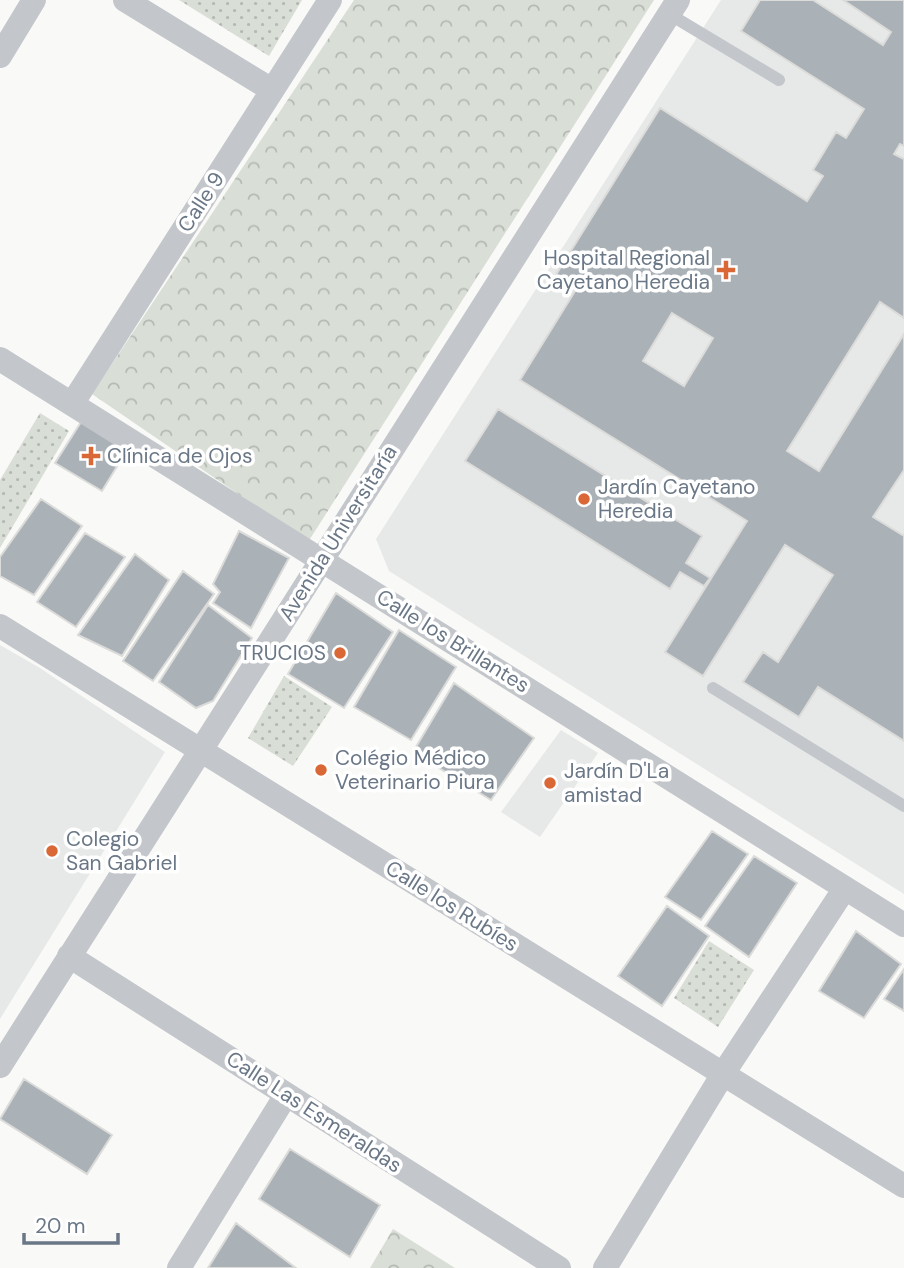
<svg xmlns="http://www.w3.org/2000/svg" width="904" height="1268" font-family="'DM Sans',sans-serif">
<defs>
<pattern id="grass-dots" width="8" height="8" patternUnits="userSpaceOnUse" patternTransform="scale(1.75)"><rect width="8" height="8" fill="#d9ded6"/><path d="M2 2h.1M6 6h.1" fill="none" stroke="#b4b9b3" stroke-width="1.8" stroke-linecap="round"/></pattern>
<pattern id="park-crowns" width="20" height="18" patternUnits="userSpaceOnUse" patternTransform="scale(1.75)"><rect width="20" height="18" fill="#d9ded6"/><path d="M2 6a3 3 0 1 1 6 0M12 15a3 3 0 1 1 6 0" fill="none" stroke="#b4b9b3"/></pattern>
</defs>
<rect width="100%" height="100%" fill="#f9f9f7"/>
<path fill="#e7e8e8" d="M721,0H904V894L389,571L376,539Z
M0,645L40,668L165,752L0,1019Z
M561,730L598,753L540,837L501,812Z"/>
<path fill="url(#grass-dots)" d="M179,0H302L269,56Z
M40,413L69,431L0,548V480Z
M284,676L332,707L293,766L248,738Z
M709,941L754,970L718,1027L674,998Z"/>
<path fill="url(#park-crowns)" d="M354,0H654L308,542L92,394Z
M393,1229L455,1268H370Z"/>
<path fill="#aab1b7" stroke="#dbdbd9" stroke-width="2" fill-rule="evenodd" d="M760,0H813L883,45L891,32L843,0H904V146L900,144L894,154L904,159V318L880,302L787,451L819,471L904,334V470L873,517L904,536V741L818,687L799,717L743,682L763,652L778,662L833,575L785,545L703,676L665,652L747,521L520,380L575,291L554,278L660,108L807,201L823,176L813,170L836,132L846,138L864,109L741,31ZM672,313L713,338L684,386L643,361Z
M498,409L702,536L686,563L710,578L704,586L680,572L670,589L465,461Z
M81,422L127,450L102,491L55,463Z
M41,499L82,526L34,595L0,576V557Z
M239,531L289,558L251,628L213,603L220,592L213,584Z
M85,533L125,557L76,627L37,602Z
M135,554L169,580L122,656L78,635Z
M183,571L214,594L153,681L123,661Z
M336,593L393,632L344,708L288,674Z
M208,605L252,638L213,701L196,708L159,682Z
M399,630L456,667L411,740L354,707Z
M454,683L534,738L491,800L413,752Z
M712,831L748,854L701,920L665,897Z
M754,856L797,883L749,957L705,926Z
M667,906L709,936L662,1006L618,976Z
M856,931L901,964L864,1018L819,991Z
M904,969V1011L884,999Z
M24,1079L112,1135L87,1174L0,1119Z
M290,1149L380,1205L350,1257L259,1199Z
M236,1223L296,1268H208Z"/>
<g fill="none" stroke-linecap="round" stroke-linejoin="round">
<path stroke="#c3c6ca" stroke-width="12" d="M669,14L779,80
M713,688L904,806"/>
<path stroke="#c3c6ca" stroke-width="24" d="M125,0L272,90
M0,56L34,0
M0,359L904,925
M72,404L330,0
M0,626L904,1186
M69,956L559,1268
M0,1066L678,0
M179,1268L286,1095
M605,1268L723,1074L845,888"/>
</g>
<g fill="#da6836" stroke="#fff" stroke-width="2.5">
<path d="M722.5 259.5h7v7h7v7h-7v7h-7v-7h-7v-7h7z"/>
<path d="M87.5 445.5h7v7h7v7h-7v7h-7v-7h-7v-7h7z"/>
<circle cx="584" cy="499" r="7"/>
<circle cx="340" cy="653" r="7"/>
<circle cx="321" cy="770" r="7"/>
<circle cx="550" cy="783" r="7"/>
<circle cx="52" cy="851" r="7"/>
</g>
<g text-anchor="middle" stroke-width="7" stroke-linejoin="round" paint-order="stroke">
<g font-size="21" fill="#6a7786" stroke="#fff">
<text transform="translate(201 202) rotate(-57)" y="7">Calle 9</text>
<text transform="translate(338 533) rotate(-58)" y="7">Avenida Universitaría</text>
<text transform="translate(453 641) rotate(32)" y="7">Calle los Brillantes</text>
<text transform="translate(452 906) rotate(32)" y="7">Calle los Rubíes</text>
<text transform="translate(314 1112) rotate(33)" y="7">Calle Las Esmeraldas</text>
</g>
<g font-size="21" fill="#6a7786" stroke="#fff" text-anchor="start">
<text x="710" y="265" text-anchor="end">Hospital Regional<tspan x="710" dy="24">Cayetano Heredia</tspan></text>
<text x="107" y="463">Clínica de Ojos</text>
<text x="598" y="494">Jardín Cayetano<tspan x="598" dy="24">Heredia</tspan></text>
<text x="326" y="660" text-anchor="end">TRUCIOS</text>
<text x="335" y="765">Colégio Médico<tspan x="335" dy="24">Veterinario Piura</tspan></text>
<text x="564" y="778">Jardín D'La<tspan x="564" dy="24">amistad</tspan></text>
<text x="66" y="846">Colegio<tspan x="66" dy="24">San Gabriel</tspan></text>
</g>
</g>
<path d="M24 1233v10h94v-10" fill="none" stroke="#6a7786" stroke-width="3.5"/>
<text x="35" y="1233" font-size="21" fill="#6a7786" stroke="#ffffff" stroke-width="5" paint-order="stroke">20 m</text>
</svg>
